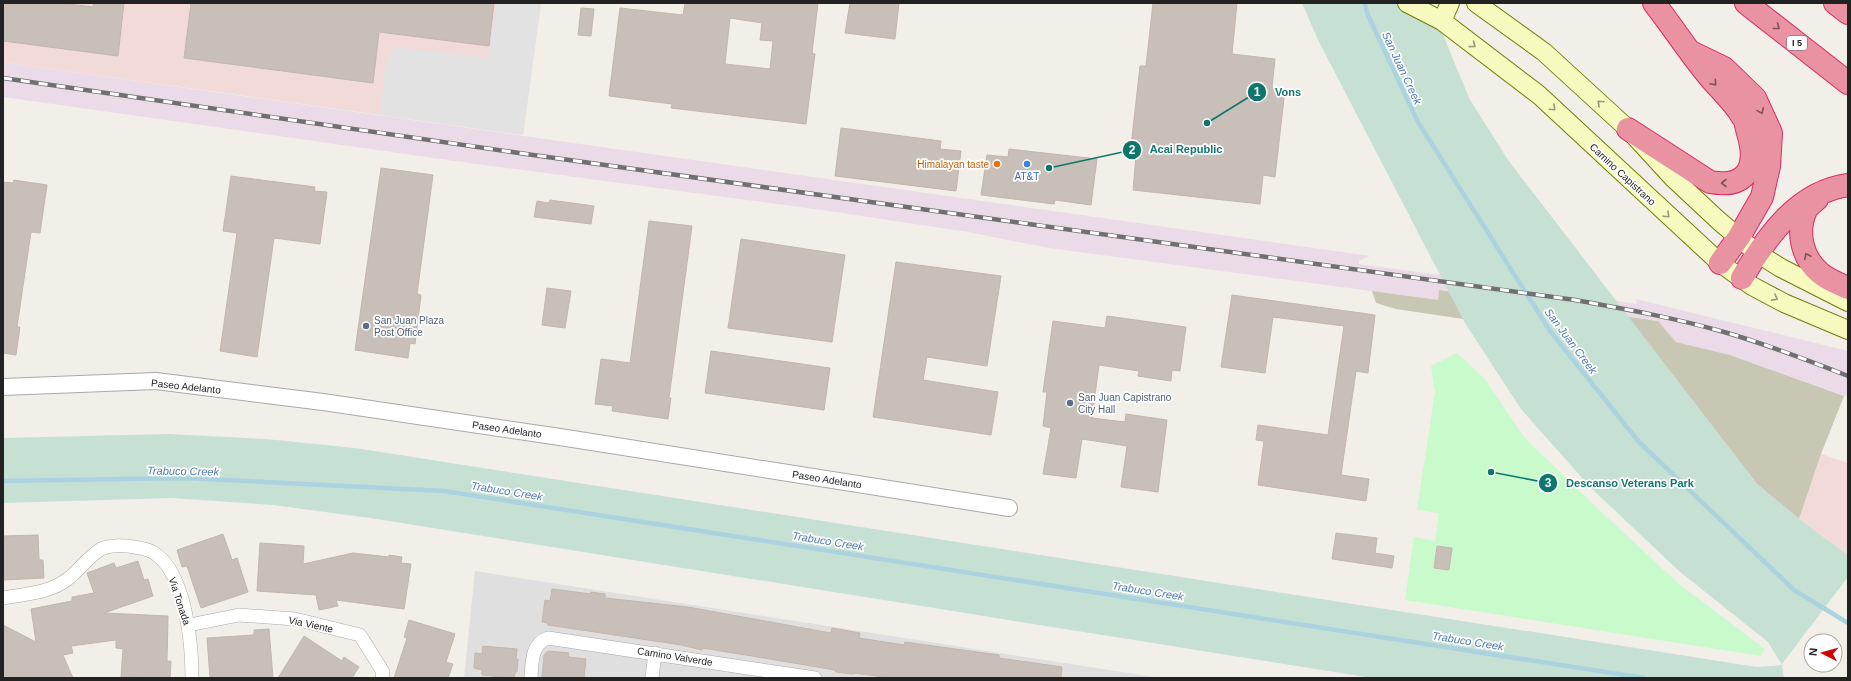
<svg xmlns="http://www.w3.org/2000/svg" width="1851" height="681" font-family="Arial,sans-serif">
<rect width="100%" height="100%" fill="#f2efe9"/>
<path fill="#e0dfdf" d="M475,571L1161,678H464Z"/>
<path fill="#f2dad9" d="M3,3H541L523,135L3,62Z
M1821,454L1848,463V555L1799,519Z"/>
<path fill="#ebdbe8" d="M3,62L1370,256L1359,261V264L1514,285L1637,304L1636,299L1848,351V397L1730,355L1676,342L1658,321L1439,290L1438,300L1049,248L968,232L815,209L462,162L3,97Z"/>
<path fill="#c7c7b4" d="M1439,290L1658,321L1676,342L1730,355L1844,396L1821,454L1799,519L1757,484L1651,347L1396,309L1376,303L1372,291L1438,300Z"/>
<path fill="#c6e0d4" d="M1302,3H1430L1469,98L1508,160L1757,484L1799,519L1848,555V577L1782,664L1784,678H1372L370,518L273,505L172,498L3,503V438L169,434L266,439L355,448L1757,667L1782,665L1768,642L1679,571L1591,488L1521,409L1465,323L1318,40Z"/>
<path fill="#c8facc" d="M1457,353L1485,379L1524,437L1595,506L1679,584L1765,649L1761,656L1405,600L1414,537L1435,541L1439,513L1417,510L1435,392L1431,366Z"/>
<path fill="#e2e2e2" d="M496,3H541L523,135L380,115L386,60L394,47L489,58Z"/>
<g fill="none" stroke-linecap="round" stroke-linejoin="round">
<path stroke="#aad3df" stroke-width="4.5" d="M1365,3L1367,13L1418,122L1550,331L1639,442L1794,590L1848,623
M3,481L185,478L444,491L1644,678"/>
</g>
<path fill="#c7bfb8" stroke="#c4b6ab" fill-rule="evenodd" d="M3,3H61L93,7L94,3H124L118,56L3,41Z
M191,3H494L489,46L379,32L373,83L184,58Z
M685,3H818L812,53L815,54L806,124L671,108L672,104L609,96L620,8L683,15ZM730,18L762,23L760,40L773,41L770,69L725,64Z
M850,3H899L895,39L845,33Z
M1153,3H1237L1232,54L1275,59L1272,88L1285,90L1275,177L1263,175L1260,204L1133,190L1136,156L1130,155L1140,66H1146Z
M581,8L594,9L591,36L578,35Z
M841,128L941,141L940,149L961,151L956,191L835,176Z
M1009,149L1097,159L1091,205L1055,200L1054,204L981,195L987,155L1008,157Z
M381,168L433,175L417,294L421,295L415,344L410,343L408,358L355,350Z
M231,176L315,187L314,191L327,192L320,244L274,238L257,357L220,351L237,233L223,231Z
M14,180L47,185L40,233L31,232L17,327H20L16,355L3,353V182L13,183Z
M550,200L594,206L591,224L534,217L537,201L549,203Z
M649,221L692,226L669,398H671L668,419L612,411L613,406L595,404L601,359L630,363Z
M741,239L845,255L832,342L728,328Z
M896,262L1001,276L987,366L927,357L923,380L998,392L991,435L873,417Z
M547,288L571,291L565,328L542,325Z
M1232,295L1375,315L1368,373L1356,371L1341,475L1369,479L1366,501L1258,485L1264,441L1256,440L1258,425L1328,435L1344,326L1273,317L1265,373L1221,367Z
M1107,316L1186,327L1180,371L1172,370L1171,381L1138,376L1139,371L1099,365L1092,418L1125,422L1126,414L1167,420L1158,492L1121,487L1127,446L1082,439L1076,478L1043,474L1051,428L1043,426L1047,392H1043L1053,321L1105,328Z
M711,351L830,368L824,410L705,393Z
M1336,533L1377,538L1375,553L1394,556L1392,568L1332,559Z
M223,534L232,560L237,558L248,592L201,608L187,566L182,567L177,550Z
M38,535L39,560H43L44,578L3,580V536Z
M260,543L304,546L303,564L353,553L389,557V555L402,557L401,563L411,564L404,609L336,600L338,606L319,610L316,595L257,591Z
M1437,546L1452,548L1449,570L1434,568Z
M138,561L144,580L148,579L153,596L104,613L168,616L167,661H171L170,678L121,677L123,649L116,648V640L71,646L73,653L63,655L73,678H3V625L36,642L31,609L72,601V597L94,593L87,573L114,563L116,568Z
M552,589L591,594V592L605,594V598L688,607L831,633L832,628L860,633L859,638L904,645L905,642L999,655V658L1062,667L1061,678H892L853,673V674L836,672L835,670L752,656L702,648V650L681,645L548,625L547,623L542,622L545,600L550,601Z
M409,620L455,634L446,662L453,664L448,678H394L407,638L404,637Z
M269,629L273,678H210L207,638L254,635V630Z
M304,636L342,661L344,657L359,667L352,678H278Z
M483,646L517,649L516,659H518L517,672H515L514,678L482,675V670L474,668L475,653L482,654Z
M548,651L569,653L568,657L586,659L584,678H542L544,655Z"/>
<g fill="none" stroke-linecap="round" stroke-linejoin="round">
<defs>
<path id="minor" d="M3,598C26,594 51,593 69,578C80,569 89,556 101,549C110,545 124,545 134,547C142,548 151,550 157,555C186,577 192,645 192,678
M189,625L239,615L295,619L360,635L383,672L382,678
M531,678C532,663 531,644 548,638L815,678
M652,678L655,653"/>
<path id="tertiary" d="M3,387L156,381L323,402L560,437L1009,508"/>
<path id="secondary" d="M1407,3L1442,21L1539,95L1720,263L1752,286L1784,303L1848,330
M1476,3L1544,52L1628,129L1673,178L1719,221L1757,253L1781,268L1848,302
M1442,21L1450,3"/>
<path id="motorway" d="M1746,3L1848,83
M1835,3L1848,13
M1693,53L1724,68L1755,98L1771,133L1769,166L1762,197L1739,237L1720,263
M1628,129L1710,182C1748,189 1758,166 1748,133C1746,127 1746,120 1742,116C1733,101 1718,88 1707,74C1688,51 1672,26 1654,3
M1817,199C1814,202 1808,206 1806,210C1796,232 1802,258 1820,273C1828,280 1839,284 1848,288
M1742,278C1766,238 1797,192 1848,185"/>
</defs>
<use href="#minor" stroke="#a9a9a9" stroke-width="14"/>
<use href="#tertiary" stroke="#a9a9a9" stroke-width="18"/>
<use href="#secondary" stroke="#707d05" stroke-width="20"/>
<use href="#motorway" stroke="#dc2a67" stroke-width="24"/>
<use href="#minor" stroke="#fff" stroke-width="13"/>
<use href="#tertiary" stroke="#fff" stroke-width="16"/>
<use href="#secondary" stroke="#f7fabf" stroke-width="18"/>
<use href="#motorway" stroke="#e892a2" stroke-width="22"/>
<defs>
<path id="rail" d="M3,78L533,155L1575,300C1625,309 1675,318 1724,332C1766,344 1807,360 1848,376"/>
</defs>
<use href="#rail" stroke="#707070" stroke-width="4.5"/>
<use href="#rail" stroke="#fff" stroke-width="3" stroke-dasharray="9" stroke-linecap="butt"/>
</g>
<defs><path id="oneway-chevron" d="M-2-3.5L2.5 0L-2 3.5" fill="none" stroke-width="1.6" stroke-linecap="round" stroke-linejoin="round"/></defs>
<g stroke="#7b545c">
<use href="#oneway-chevron" transform="translate(1777 27) rotate(38)"/>
<use href="#oneway-chevron" transform="translate(1714 83) rotate(49)"/>
<use href="#oneway-chevron" transform="translate(1761 111) rotate(66)"/>
<use href="#oneway-chevron" transform="translate(1724 183) rotate(180)"/>
<use href="#oneway-chevron" transform="translate(1807 256) rotate(-116)"/>
</g>
<g stroke="#979978">
<use href="#oneway-chevron" transform="translate(1473 45) rotate(37)"/>
<use href="#oneway-chevron" transform="translate(1600 103) rotate(-137)"/>
<use href="#oneway-chevron" transform="translate(1553 108) rotate(43)"/>
<use href="#oneway-chevron" transform="translate(1667 215) rotate(43)"/>
<use href="#oneway-chevron" transform="translate(1775 298) rotate(28)"/>
</g>
<circle fill="#e8710a" stroke="#fff" stroke-width="1.5" cx="997" cy="164" r="4"/>
<circle fill="#3f7fe0" stroke="#fff" stroke-width="1.5" cx="1027" cy="164" r="4"/>
<g fill="#5c6f8a" stroke="#fff" stroke-width="1.5">
<circle cx="366" cy="326" r="4"/>
<circle cx="1070" cy="403" r="4"/>
</g>
<g text-anchor="middle" stroke-width="3.5" stroke-linejoin="round" paint-order="stroke">
<rect fill="#fff" stroke="#646464" stroke-width="1" x="1787" y="36" width="20" height="14" rx="3"/>
<g font-size="9" font-weight="bold" fill="#222">
<text x="1797" y="46">I 5</text>
</g>
<g font-size="10" fill="#c56008" stroke="#fff" text-anchor="end">
<text x="989" y="168">Himalayan taste</text>
</g>
<g font-size="10" fill="#222" stroke="#fff">
<text transform="translate(1623 174) rotate(43)" y="4">Camino Capistrano</text>
<text transform="translate(186 386) rotate(6)" y="4">Paseo Adelanto</text>
<text transform="translate(507 429) rotate(8)" y="4">Paseo Adelanto</text>
<text transform="translate(827 479) rotate(9)" y="4">Paseo Adelanto</text>
<text transform="translate(180 601) rotate(72)" y="4">Via Tonada</text>
<text transform="translate(311 624) rotate(12)" y="4">Via Viente</text>
<text transform="translate(675 656) rotate(9)" y="4">Camino Valverde</text>
</g>
<g font-size="10" fill="#366cbe" stroke="#fff">
<text x="1027" y="180">AT&amp;T</text>
</g>
<g font-size="10" fill="#4e5e75" stroke="#fff" text-anchor="start">
<text x="374" y="324">San Juan Plaza<tspan x="374" dy="12">Post Office</tspan></text>
<text x="1078" y="401">San Juan Capistrano<tspan x="1078" dy="12">City Hall</tspan></text>
</g>
<g font-size="11" font-style="italic" fill="#4a7aab" stroke="#fff">
<text transform="translate(1402 68) rotate(65)" y="4">San Juan Creek</text>
<text transform="translate(1571 341) rotate(53)" y="4">San Juan Creek</text>
<text transform="translate(183 471) rotate(1)" y="4">Trabuco Creek</text>
<text transform="translate(507 491) rotate(9)" y="4">Trabuco Creek</text>
<text transform="translate(828 541) rotate(9)" y="4">Trabuco Creek</text>
<text transform="translate(1148 591) rotate(9)" y="4">Trabuco Creek</text>
<text transform="translate(1468 641) rotate(9)" y="4">Trabuco Creek</text>
</g>
</g>
<path fill="none" stroke="#0f766e" stroke-width="1.5" d="M1207 123L1257 92M1049 168L1132 150M1491 472L1548 483"/>
<g fill="#0f766e" stroke="#fff" stroke-width="1.5">
<circle cx="1207" cy="123" r="4"/>
<circle cx="1049" cy="168" r="4"/>
<circle cx="1491" cy="472" r="4"/>
<circle cx="1257" cy="92" r="10"/>
<circle cx="1132" cy="150" r="10"/>
<circle cx="1548" cy="483" r="10"/>
</g>
<g font-size="12" text-anchor="middle" font-weight="bold" fill="#fff">
<text x="1257" y="96">1</text>
<text x="1132" y="154">2</text>
<text x="1548" y="487">3</text>
</g>
<g font-size="11" text-anchor="middle" font-weight="bold" fill="#0f766e" stroke="#fff" stroke-width="3.5" stroke-linejoin="round" paint-order="stroke">
<text x="1288" y="96">Vons</text>
<text x="1186" y="153">Acai Republic</text>
<text x="1630" y="487">Descanso Veterans Park</text>
</g>
<rect width="1851" height="681" fill="none" stroke="#222222" stroke-width="8"/>
<g transform="translate(1823 653) rotate(276)"><circle r="19" fill="#ffffff" stroke="#a7a7a7"/>
<path d="M0-3L7 15L0 10L-7 15Z" fill="#d40000"/>
<text y="-6" font-size="11" font-weight="bold" text-anchor="middle" fill="#222222">N</text>
</g>
</svg>
